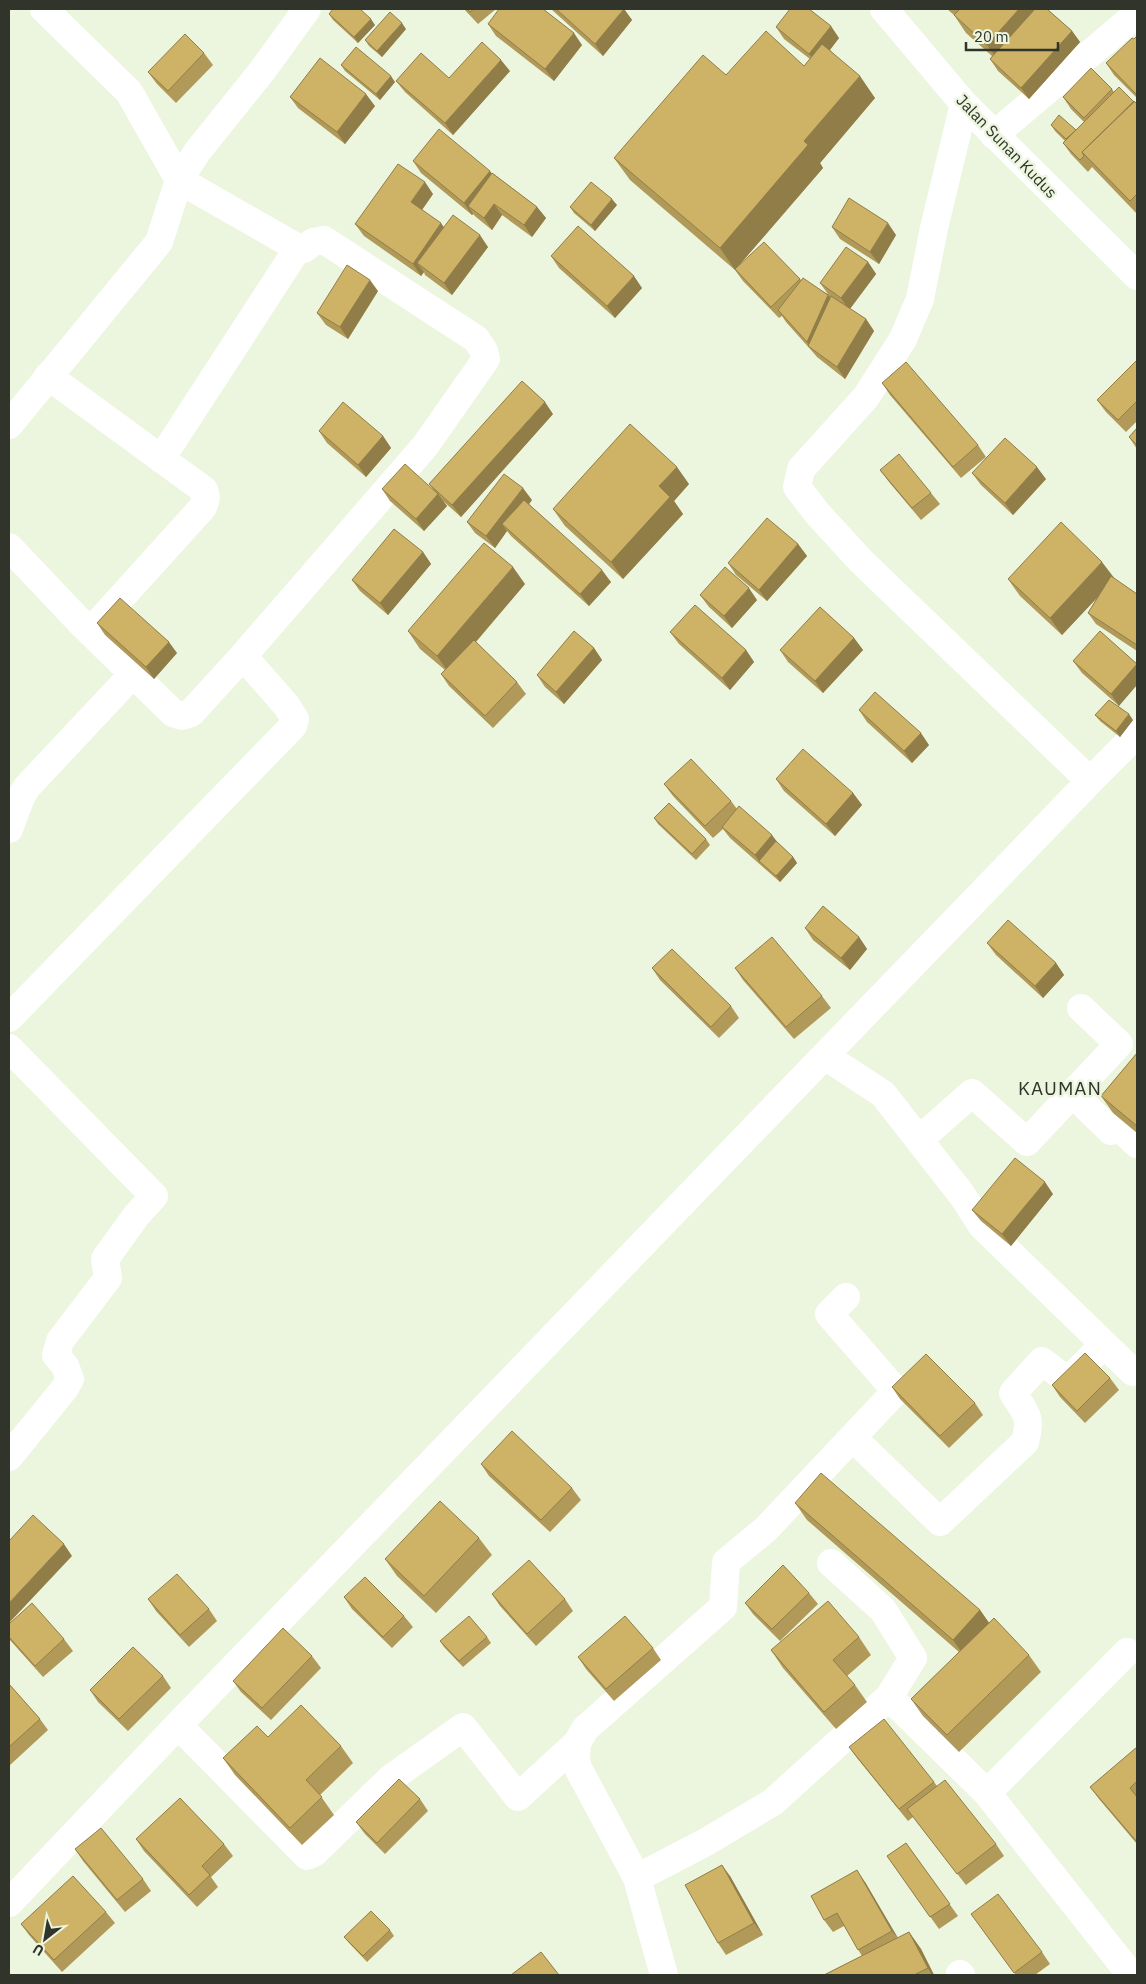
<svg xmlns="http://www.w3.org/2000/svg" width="1146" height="1984" font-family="'IBM Plex Sans',sans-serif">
<rect width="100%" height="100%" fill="#ecf5de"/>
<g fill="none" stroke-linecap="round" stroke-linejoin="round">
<path stroke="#fff" stroke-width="28" d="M964,104L934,228L920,299L903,339L866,397L801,469L797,487L817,513L861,561L1090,781
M994,135L1137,14
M48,376L204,490L206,498L203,507L90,632
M9,425L159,242L179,180L197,152L262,71L307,9
M161,459L298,248
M9,547L83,625L173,713L182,716L191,713L243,656
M9,829L21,797L27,787L133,674
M9,1018L293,726L295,719L286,705L243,656L425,446L486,359L484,351L476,339L324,240L313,242L304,249L298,248L179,180L129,92L44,9
M9,1048L154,1196L136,1216L105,1259L108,1278L60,1341L56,1355L65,1366L70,1379L65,1388L9,1457
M825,1056L883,1094L962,1195L982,1226L1104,1344L1068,1381L1042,1361L1013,1393C1026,1414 1032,1416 1025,1442L940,1522L853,1438
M1072,1093L1111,1131L1117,1125L1137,1144
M920,1139L972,1093L1027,1142L1119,1044L1081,1008
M1104,1344L1133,1372
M889,1697L987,1793L1131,1975
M178,1725L307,1856L314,1853L390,1779L463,1727L518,1797L577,1743L585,1729L723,1607L726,1562L766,1529L896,1391L829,1314L846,1297
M577,1743L576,1759L578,1768L637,1878L664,1975
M987,1793L1127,1652
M637,1878L706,1842L773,1802L889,1697L913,1658L883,1610L831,1563
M9,1903L178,1725L1090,781L1137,734
M960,1974L961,1975"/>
<path stroke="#fff" stroke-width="28" d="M884,9L964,104L1137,276"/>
</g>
<path fill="#b19a59" d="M464,9H496L478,24Z
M551,9H624L632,20L603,56Z
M947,9H1047L1072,31L1080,42L1029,99L998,71L990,59L992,56L966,33L954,15Z
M329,14L375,25L358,43L333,20Z
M488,24L582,45L554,81L496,36Z
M776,27L839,38L830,50L875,98L820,163L823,168L741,263L800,279L801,280L828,294L820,283L868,262L876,274L850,309L866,319L874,331L845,379L817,357L811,350L786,322L782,316L779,318L743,281L735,270L630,180L614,158L726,75L804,66L810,59L784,39Z
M406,29L382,57L369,46L365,40Z
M1137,36V98L1114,75L1106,63Z
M204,53L213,65L176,103L157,84L148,72Z
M341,65L395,82L380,100L345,71Z
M510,71L453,135L405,92L396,81L449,78Z
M1112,89L1114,92L1137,104V214L1092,167L1088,172L1071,154L1063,143L1065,141L1055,131L1051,125L1076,130L1084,122L1071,109L1063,97Z
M290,97L375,106L345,144L298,108Z
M413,161L492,173L537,207L546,218L532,237L502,215L492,230L476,217L473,214L472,215L421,173Z
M433,194L422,210L444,227L488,247L452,295L425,275L424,272L421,276L364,236L355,224Z
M617,205L595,231L574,213L570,207Z
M832,227L896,235L879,264L840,239Z
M551,256L642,288L615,318L559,268Z
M378,291L348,339L326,325L317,313Z
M1137,360V421L1126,432L1106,412L1097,400Z
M882,383L978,445L986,457L961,478L890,395Z
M553,414L461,517L443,501L447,506L424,531L390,501L382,489H433L429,484Z
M1137,428V449L1129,437Z
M319,431L383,436L391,448L366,477L327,443Z
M880,470L931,493L940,504L921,520L889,482Z
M972,473L1046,479L1013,515L981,485Z
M689,484L674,501L683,514L623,579L565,526L553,509Z
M532,500L529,504L611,582L589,606L511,536L507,531L495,548L475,533L467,522Z
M798,544L807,556L767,601L736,575L728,563Z
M423,552L431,564L388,615L360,591L352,580Z
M1008,579H1114L1137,594V651L1096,624L1088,613L1098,596L1062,635L1020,596Z
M525,584L476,642L517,682L526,694L493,728L449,686L441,674L445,670L420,649L408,631Z
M700,595L757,600L732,628L709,607Z
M97,623L177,653L154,679L105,635Z
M670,632L746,650L754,662L730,690L679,644Z
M854,638L863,650L823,693L788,662L780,650Z
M594,648L602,660L564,704L545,687L537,675Z
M1073,661L1137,664L1119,706L1082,673Z
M859,710L929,745L912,763L867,722Z
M1095,715L1133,720L1120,737L1100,721Z
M776,779L853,793L862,805L835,836L784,791Z
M664,784L731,801L737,809L776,841L793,857L797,863L780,882L730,838L723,829L713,838L673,796Z
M654,818L706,839L710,845L696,860L658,824Z
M805,928L859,937L867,949L850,970L813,940Z
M987,943L1056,963L1064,975L1043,998L996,955Z
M652,968L731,1006L739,1018L719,1038L660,980Z
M735,968L822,996L831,1008L794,1039L743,980Z
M1137,1053V1133L1113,1113L1101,1096Z
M1053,1194L1011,1246L981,1221L972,1210Z
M1110,1378L1119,1390L1085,1423L1060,1397L1052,1385Z
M892,1387L975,1403L983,1415L949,1448L900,1399Z
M481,1464L572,1488L581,1500L550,1532L489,1476Z
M795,1503L980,1610L989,1623L1029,1655L1041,1672L959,1752L923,1716L911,1699L959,1652L807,1520Z
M479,1538L492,1555L436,1613L397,1576L385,1559Z
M809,1593L818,1604L780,1641L753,1614L745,1603Z
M492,1594L565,1599L573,1611L536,1646L500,1606Z
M344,1597L404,1616L413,1627L392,1648L352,1609Z
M148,1599L209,1609L217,1621L189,1647L156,1611Z
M9,1624L64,1639L73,1651L43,1677L9,1639Z
M487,1637L491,1643L463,1667L444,1647L440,1641Z
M859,1637L871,1655L847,1676L855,1685L867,1702L836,1729L783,1668L771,1650Z
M653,1648L661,1660L614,1701L586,1669L578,1657Z
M312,1656L321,1668L271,1720L241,1692L233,1681Z
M163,1676L171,1688L128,1731L98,1702L90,1690Z
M9,1684L40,1719L48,1730L9,1766Z
M268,1737L341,1746L353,1763L320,1795L334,1815L302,1845L235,1775L223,1758Z
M849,1747L934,1782L937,1786L996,1844L1004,1856L966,1885L913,1817L908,1821L857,1758Z
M1137,1747V1844L1099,1799L1090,1787Z
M420,1799L428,1811L385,1854L365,1834L356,1822Z
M136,1839L224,1844L233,1856L211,1877L218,1887L197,1907L144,1851Z
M906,1843L958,1916L939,1929L887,1856Z
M75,1849L143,1879L151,1891L125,1912L83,1861Z
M730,1876L763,1935L726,1955L718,1943Z
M865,1882L897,1938L909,1932L921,1949L934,1975H824L862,1956L844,1926L833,1932L824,1920Z
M106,1912L115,1923L62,1972L29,1935L21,1924Z
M971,1914L1042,1952L1050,1964L1035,1975H1016Z
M390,1930L394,1936L367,1962L349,1943L344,1937Z"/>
<path fill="#907d48" d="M624,9L632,20L603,56L595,44Z
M1019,9H1047L999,62L987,45Z
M371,19L375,25L358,43L354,37Z
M402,23L406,29L382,57L377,51Z
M831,26L839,38L818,65L809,54Z
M1072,31L1080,42L1029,99L1021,88Z
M574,33L582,45L554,81L545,69Z
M501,60L510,71L453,135L445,123Z
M391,76L395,82L380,100L376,94Z
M860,76L875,98L820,163L823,168L735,270L720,248L804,141Z
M366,94L375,106L345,144L337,132Z
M490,171L499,183L468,206L473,214L472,215L464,203Z
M425,182L433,194L419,214L411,202Z
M612,199L617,205L595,231L591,225Z
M494,204L502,215L492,230L484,218Z
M537,207L546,218L532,237L524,225Z
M441,223L449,235L417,263L424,272L421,276L413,264Z
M888,223L896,235L879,264L870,252Z
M480,235L488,247L452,295L444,283Z
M868,262L876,274L849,310L841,298Z
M634,276L642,288L615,318L607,306Z
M370,280L378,291L348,339L340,327Z
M828,295L836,307L811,347L807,342Z
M866,319L874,331L845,379L837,367Z
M545,402L553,414L461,517L452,505Z
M383,436L391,448L366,477L358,465Z
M677,467L689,484L674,501L683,514L623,579L611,562L659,486Z
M1037,467L1046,479L1013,515L1005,503Z
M523,488L532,500L509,530L502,524L507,531L495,548L486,536Z
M438,494L447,506L424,531L416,519Z
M798,544L807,556L767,601L759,590Z
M423,552L431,564L388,615L380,603Z
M1102,562L1115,579L1062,635L1050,618Z
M513,567L525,584L449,673L437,656Z
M602,570L611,582L589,606L580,594Z
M749,588L757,600L732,628L724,616Z
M854,638L863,650L823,693L815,681Z
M169,642L177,653L154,679L146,667Z
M594,648L602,660L564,704L556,692Z
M746,650L754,662L730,690L722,678Z
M1137,664V685L1119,706L1111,694Z
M1129,714L1133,720L1120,737L1116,731Z
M921,733L929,745L912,763L904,751Z
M853,793L862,805L835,836L826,824Z
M772,835L781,847L759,861L755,855Z
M793,857L797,863L780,882L776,876Z
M859,937L867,949L850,970L841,958Z
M1056,963L1064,975L1043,998L1035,986Z
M1045,1182L1053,1194L1011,1246L1002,1234Z
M64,1544L72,1556L9,1623V1603Z
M980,1610L992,1627L965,1657L953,1640Z
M722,1865L730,1876L763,1935L754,1923Z
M857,1870L865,1882L901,1943L892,1931Z
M909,1932L921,1949L934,1975H932L928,1968Z"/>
<path fill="#ceb367" stroke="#907d48" d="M333,9H360L371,19L354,37L329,14Z
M467,9H474L470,12Z
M499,9H543L574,33L545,69L488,24Z
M556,9H624L595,44Z
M790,9H809L831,26L809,54L776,27Z
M960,9H1019L987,45L954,15Z
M1035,9H1047L1072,31L1021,88L990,59Z
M390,12L402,23L377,51L365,40Z
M766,31L804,66L822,44L860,76L804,141L808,145L720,248L614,158L703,55L726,75Z
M185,34L204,53L168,91L148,72Z
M1137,36V95L1106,63L1132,38L1134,39Z
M482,42L501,60L445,123L396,81L421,53L449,78Z
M356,47L391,76L376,94L341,65Z
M320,58L366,94L337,132L290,97Z
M1091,68L1112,89L1084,118L1063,97Z
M1119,87L1134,102L1082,152L1084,156L1080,160L1063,143Z
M1134,101L1137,104V194L1130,201L1082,152Z
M1059,115L1076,130L1066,139L1051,125Z
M439,129L490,171L464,203L413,161Z
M398,164L425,182L411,202L441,223L413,264L355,224Z
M492,173L537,207L524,225L494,204L484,218L468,206Z
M591,182L612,199L591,225L570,207Z
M849,198L888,223L870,252L832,227Z
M453,215L480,235L444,283L417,263Z
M578,226L634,276L607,306L551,256Z
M764,242L800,279L771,307L735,269Z
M846,247L868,262L841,298L820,283Z
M347,265L370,280L340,327L317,313Z
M803,278L828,295L807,342L778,310Z
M831,296L866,319L837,367L808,346Z
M1137,360V401L1118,420L1097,400Z
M906,362L978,445L953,467L882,383Z
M522,381L545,402L452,505L429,484Z
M343,402L383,436L358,465L319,431Z
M630,424L677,467L659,486L670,497L611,562L553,509Z
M1137,428V445L1129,437Z
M1005,438L1037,467L1005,503L972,473Z
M899,454L931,493L912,508L880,470Z
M405,464L438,494L416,519L382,489Z
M504,474L523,488L486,536L467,522Z
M524,500L602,570L580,594L502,524Z
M767,518L798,544L759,590L728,563Z
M1061,522L1102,562L1050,618L1008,579Z
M394,529L423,552L380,603L352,580Z
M484,543L513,567L437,656L408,631Z
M725,567L749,588L724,616L700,595Z
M1111,576L1137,594V645L1088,613Z
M120,598L169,642L146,667L97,623Z
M695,605L746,650L722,678L670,632Z
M820,607L854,638L815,681L780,650Z
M574,631L594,648L556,692L537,675Z
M1100,631L1137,664L1111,694L1073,661Z
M474,640L517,682L485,716L441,674Z
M875,692L921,733L904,751L859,710Z
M1109,700L1129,714L1116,731L1095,715Z
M803,749L853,793L826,824L776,779Z
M691,759L731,801L705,826L664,784Z
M669,803L706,839L692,854L654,818Z
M739,806L772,835L755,855L722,827Z
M776,841L793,857L776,876L759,861Z
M823,906L859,937L841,958L805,928Z
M1008,920L1056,963L1035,986L987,943Z
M772,937L822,996L786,1027L735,968Z
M672,949L731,1006L711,1027L652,968Z
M1137,1053V1126L1101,1096Z
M1015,1158L1045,1182L1002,1234L972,1210Z
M1085,1353L1110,1378L1077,1411L1052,1385Z
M926,1354L975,1403L940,1436L892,1387Z
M512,1431L572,1488L541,1520L481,1464Z
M821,1473L980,1610L953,1640L795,1503Z
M440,1501L479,1538L424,1596L385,1559Z
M33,1515L64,1544L9,1603V1541Z
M529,1560L565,1599L527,1634L492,1594Z
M783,1565L809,1593L772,1629L745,1603Z
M177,1574L209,1609L180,1635L148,1599Z
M365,1577L404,1616L383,1637L344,1597Z
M828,1601L859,1637L833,1660L855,1685L824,1712L771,1650Z
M32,1603L64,1639L35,1666L9,1637V1624Z
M469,1616L487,1637L459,1661L440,1641Z
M625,1616L653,1648L606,1689L578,1657Z
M994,1618L1029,1655L947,1735L911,1699Z
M283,1628L312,1656L262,1708L233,1681Z
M133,1647L163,1676L119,1719L90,1690Z
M9,1684L40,1719L9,1747Z
M301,1705L341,1746L306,1780L322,1797L290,1828L223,1758L257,1726L268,1737Z
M884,1719L934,1782L899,1809L849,1747Z
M1137,1747V1781L1130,1788L1137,1797V1842L1090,1787Z
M399,1779L420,1799L377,1843L356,1822Z
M945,1780L996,1844L957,1874L907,1809Z
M180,1798L224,1844L202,1866L210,1875L189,1895L136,1839Z
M101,1828L143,1879L117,1900L75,1849Z
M906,1843L950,1904L930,1917L887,1856Z
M722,1865L754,1923L718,1943L685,1885Z
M857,1870L892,1931L858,1950L837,1913L824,1920L811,1896Z
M73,1876L106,1912L54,1960L21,1924Z
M998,1894L1042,1952L1014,1973L971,1914Z
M371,1911L390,1930L363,1956L344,1937Z
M909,1932L928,1968L914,1975H824Z
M541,1952L559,1975H511Z"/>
<g text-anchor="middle" stroke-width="5" stroke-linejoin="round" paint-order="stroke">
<g font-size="16" fill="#30342b" stroke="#ecf5de">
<text transform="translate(1007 146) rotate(46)" y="6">Jalan Sunan Kudus</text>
</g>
<g font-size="19" letter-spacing="1" fill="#30342b" stroke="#ecf5de">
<text x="1060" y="1095">KAUMAN</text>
</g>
</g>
<rect width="1146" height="1984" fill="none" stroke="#30342b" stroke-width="20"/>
<g transform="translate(45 1939) rotate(211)" stroke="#ecf5de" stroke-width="4" paint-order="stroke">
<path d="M0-4L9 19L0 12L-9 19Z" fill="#30342b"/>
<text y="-8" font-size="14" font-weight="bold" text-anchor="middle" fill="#30342b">U</text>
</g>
<path d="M966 42v8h92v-8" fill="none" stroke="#30342b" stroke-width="2.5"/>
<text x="974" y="42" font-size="15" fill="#30342b" stroke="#ecf5de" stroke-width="4" paint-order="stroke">20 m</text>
</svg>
